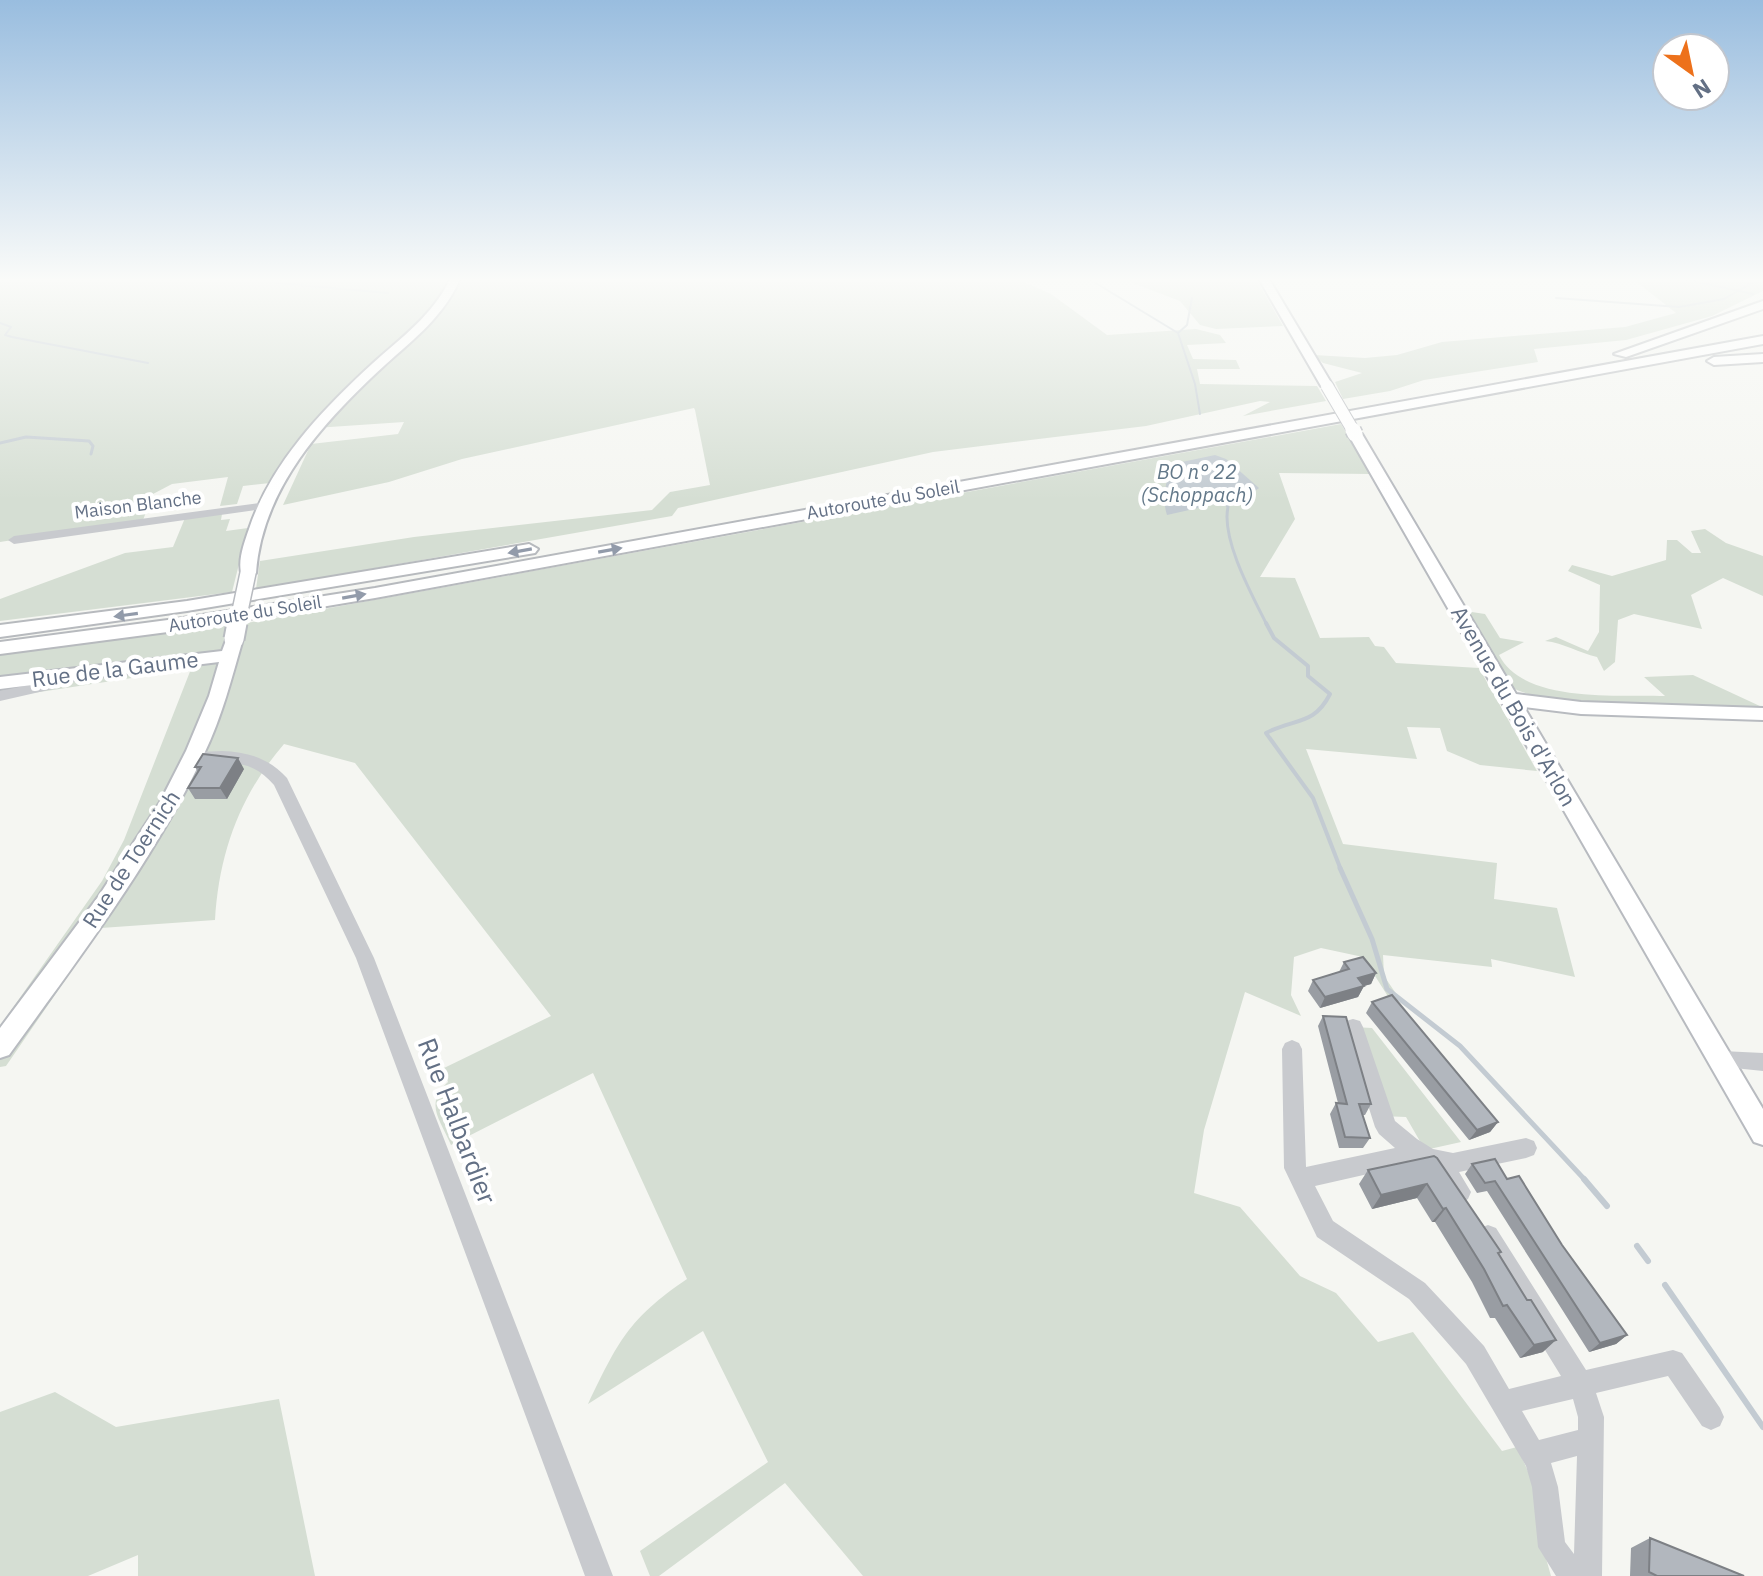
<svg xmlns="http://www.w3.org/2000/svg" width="1763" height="1576" font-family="'IBM Plex Sans',sans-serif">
<rect width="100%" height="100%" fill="#f5f6f2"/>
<path fill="#d5ded3" d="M0,279H1017L1051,294L1107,335L1196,329L1220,335L1226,343L1187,345L1193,359L1236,360L1240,369H1197L1200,384L1317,386L1326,401L1243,416L1270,402L1260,401L1146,426L933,452L678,508L672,516L256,589L260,561L414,537L652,510L670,492L710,485L695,410L694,408L462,459L389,482L283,505L311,444L398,434L404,422L315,428L446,306L434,303C381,367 312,408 270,483L243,486L237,504L220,506L228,477L172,484L153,494L143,520L0,542Z
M1122,279H1256L1283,326L1216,329L1200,325L1180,301Z
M1633,279H1763V291L1712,316L1626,340L1534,349L1538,362L1424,380L1390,391L1343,399L1335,382L1362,373L1323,363L1314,355L1365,358L1397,355L1442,342L1625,327L1676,313Z
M1341,424L1371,474L1279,473L1295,519L1260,577L1295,578L1320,638L1369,637L1375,646L1384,647L1396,663L1479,668L1537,771L1480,765L1447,751L1440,728L1407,727L1417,759L1306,749L1343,844L1497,863L1494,899L1557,908L1575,977L1491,959L1492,967L1383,955L1384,976L1397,995L1389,998L1363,957L1321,948L1294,957L1291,995L1301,1016L1245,992L1204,1130L1194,1193L1240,1207L1300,1276L1336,1293L1378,1342L1413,1332L1502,1451L1517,1447L1532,1480L1538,1530L1551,1576H863L785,1483L659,1576H650L640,1551L768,1462L703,1331L588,1404C618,1342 628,1319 687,1279L593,1073L451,1145C440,1119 424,1104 448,1082L444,1068L551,1016L355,763L284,744C240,795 219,853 215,920L101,928L6,1066L0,1067V1026L102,881L124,840L191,669L0,698V655L227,623L224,640L244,638L247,623Z
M222,514L221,520L230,519L226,531L248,528L232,592L0,621V599L125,553L173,547L185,518Z
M1705,529L1726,543L1763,556V596L1723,578L1691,595L1702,629L1634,614L1618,620L1615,662L1604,671L1597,657C1579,653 1564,643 1545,641L1556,637L1588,651L1599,632L1600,585L1568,571L1572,565L1612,576L1666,560L1667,540H1677L1692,553H1701L1691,531Z
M1465,611L1485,614L1500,638L1524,642L1499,655C1524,704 1618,694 1665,696L1644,677L1693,675L1762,707C1708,706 1551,711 1511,687Z
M1353,1027L1372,1028L1461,1142L1425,1150L1406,1117L1381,1116Z
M55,1392L116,1427L279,1399L315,1576H138V1555L88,1576H0V1412Z"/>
<path fill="#c3cbd2" d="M1215,455L1226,459L1259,488L1247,497L1167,515C1161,497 1168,484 1168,465Z"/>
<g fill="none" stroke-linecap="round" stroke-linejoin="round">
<path stroke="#c3cbd2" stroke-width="2" d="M275,279L276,283L388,293
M1089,279L1178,333
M1684,279L1753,294
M1192,298L1187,325L1178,333L1195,384L1200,414
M1556,298L1679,307L1724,299L1755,281
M0,323L11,327L5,335L12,337L148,363"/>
<path stroke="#c3cbd2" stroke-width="3" d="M0,443L26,437L89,441L93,446L91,454
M1224,500L1228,507C1221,539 1252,595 1267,625"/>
<path stroke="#c3cbd2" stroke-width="4" d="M1266,623L1274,638L1308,666V676L1330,694C1314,726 1294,718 1266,733L1313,798L1341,870"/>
<path stroke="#c3cbd2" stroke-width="5" d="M1340,868L1372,939L1387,989L1460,1046L1586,1181"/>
<path stroke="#c3cbd2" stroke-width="6" d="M1584,1179L1607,1206
M1637,1246L1648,1261
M1665,1285L1763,1427"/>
<defs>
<path id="major" d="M450,279H460C444,316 414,339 385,365C324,421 262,488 256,573L248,578L242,576C237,562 244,543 249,529C271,463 322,410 372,364C401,338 433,315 450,279Z
M1259,279H1269L1333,386L1331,389L1321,386Z
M1350,431L1362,434L1516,694L1581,702L1763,708V720L1581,714L1524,707L1763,1109V1145L1754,1142L1348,434Z
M234,634L243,639C232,677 222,717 204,754C153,862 79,958 9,1055L0,1058V1028L98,897L160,802L186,751L209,696L219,662L0,689V677L222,651L228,635Z"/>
<path id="highway" d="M1763,301V309L1626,357L1614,354Z
M1763,336V344L375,598L183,630L0,654V642L183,618L375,588Z
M1763,354V362L1714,365L1707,361L1714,357Z
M529,544L538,549L535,553L187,611L0,637V625L187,601Z"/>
</defs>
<use href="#major" stroke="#b8bbc0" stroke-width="4"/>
<use href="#highway" stroke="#b7babe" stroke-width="4"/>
<path fill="#c8cace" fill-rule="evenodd" d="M267,502L271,504V508L14,544L8,540L14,536Z
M68,671L75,675L57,688L0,701V691L48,681Z
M222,751C248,752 269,758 287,778L374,958L613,1576H585L356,958L274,785C242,747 207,773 190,757L198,752Z
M1353,1019L1360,1021L1363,1027L1395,1121L1417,1139L1433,1149L1453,1153L1526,1138L1534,1141L1537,1148L1534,1155L1526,1158L1459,1172L1471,1192L1468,1199L1460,1203C1438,1194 1445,1171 1412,1164L1315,1186L1333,1221L1425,1283L1484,1346L1509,1389L1561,1376L1480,1244L1477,1236L1480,1228L1488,1225L1496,1228L1586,1370L1673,1350L1682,1353L1720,1408L1724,1417L1720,1426L1711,1430L1702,1426L1668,1376L1596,1393L1604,1417L1602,1576H1556L1538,1547L1532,1487L1526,1466L1466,1364L1409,1299L1317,1237L1284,1168L1282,1049L1285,1043L1292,1040L1299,1043L1302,1049L1306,1167L1395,1148L1379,1134L1375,1127L1343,1027L1346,1021ZM1573,1399L1578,1417V1430L1539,1440L1522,1411ZM1577,1456L1574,1554L1565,1542L1558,1487L1551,1463Z
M1722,1051L1763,1053V1071L1715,1066L1712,1060L1715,1054Z"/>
<use href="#major" fill="#fff" fill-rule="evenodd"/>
<use href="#highway" fill="#fff" fill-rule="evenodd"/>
<defs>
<path id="major-bridge-far2" d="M1327,386L1354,432"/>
<path id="major-bridge-far1" d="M1353,430L1355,434
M237,625L248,573"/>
<path id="major-bridge" d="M234,639L237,623"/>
</defs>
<use href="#major-bridge-far2" stroke="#b8bbc0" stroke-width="14" stroke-linecap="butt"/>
<use href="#major-bridge-far1" stroke="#b8bbc0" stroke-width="18" stroke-linecap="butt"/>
<use href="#major-bridge" stroke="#b8bbc0" stroke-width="23" stroke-linecap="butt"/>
<use href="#major-bridge-far2" stroke="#fff" stroke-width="12"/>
<use href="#major-bridge-far1" stroke="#fff" stroke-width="15"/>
<use href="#major-bridge" stroke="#fff" stroke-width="19"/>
</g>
<path fill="#999da3" d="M195,767L244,769L227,799H195L188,788L198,772Z
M1344,962L1376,973L1371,984L1364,986L1358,997L1320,1008L1308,991L1313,980L1339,972Z
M1372,1002L1498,1122L1490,1132L1469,1140L1366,1013Z
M1323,1016L1371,1104L1365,1115H1363L1370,1138L1363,1148H1339L1330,1114L1336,1103H1338L1318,1026Z
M1434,1156L1499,1254L1543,1352L1520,1358L1495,1318H1490L1472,1282L1435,1222H1432L1417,1198L1372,1209L1359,1184L1368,1170Z
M1472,1164L1507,1179L1562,1245L1627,1335L1616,1344L1589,1352L1487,1191L1477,1193L1465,1174Z
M1650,1538L1744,1576H1630L1631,1548Z"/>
<path fill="#7d8085" d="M238,758L244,769L227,799L220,788Z
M1376,973L1371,984L1364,986L1358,997L1320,1008L1325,997L1358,978Z
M1498,1122L1490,1132L1469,1140L1477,1130Z
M1427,1184L1417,1198L1372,1209L1381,1195Z
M1446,1208L1435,1222H1432L1443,1209Z
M1627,1335L1616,1344L1589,1352L1600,1343Z
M1556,1340L1543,1352L1520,1358L1534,1345Z"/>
<path fill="#b2b7be" stroke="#7d8085" stroke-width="2" d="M203,754L238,758L220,788H188L201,767H195Z
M1363,957L1376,973L1358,978L1364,986L1325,997L1313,980L1349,969L1344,962Z
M1392,995L1498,1122L1477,1130L1372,1002Z
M1323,1016L1346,1017L1371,1104H1359L1370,1138L1345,1137L1336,1103L1347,1104Z
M1434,1156L1437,1158L1501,1252L1498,1253L1527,1300H1531L1556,1340L1534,1345L1507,1305L1503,1306L1484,1269L1446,1208L1443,1209L1427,1184L1381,1195L1368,1170Z
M1495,1159L1507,1179L1519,1176L1562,1245L1627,1335L1600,1343L1495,1181L1485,1183L1472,1164Z
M1650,1538L1744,1576H1657L1649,1572Z"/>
<defs><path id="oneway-solid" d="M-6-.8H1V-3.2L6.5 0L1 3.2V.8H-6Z" transform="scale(2)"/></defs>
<g fill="#929baa">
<use href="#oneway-solid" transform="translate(610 550) rotate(-10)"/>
<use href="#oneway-solid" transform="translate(520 551) rotate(170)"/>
<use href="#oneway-solid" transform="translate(354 596) rotate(-10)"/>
<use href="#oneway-solid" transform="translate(126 615) rotate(172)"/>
</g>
<linearGradient id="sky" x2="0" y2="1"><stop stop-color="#99bddf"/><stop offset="0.56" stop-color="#fafbf9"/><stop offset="1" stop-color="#fafbf9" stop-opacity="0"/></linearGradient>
<rect width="1763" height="500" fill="url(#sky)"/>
<g text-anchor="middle" stroke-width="8" stroke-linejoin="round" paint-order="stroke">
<g font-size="18" fill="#637085" stroke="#fff">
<text transform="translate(883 500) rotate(-10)" y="6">Autoroute du Soleil</text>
<text transform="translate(138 505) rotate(-7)" y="6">Maison Blanche</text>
<text transform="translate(245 614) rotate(-9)" y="6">Autoroute du Soleil</text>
</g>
<g font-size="20" font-style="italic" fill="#637889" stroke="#fff">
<text x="1197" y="479">BO n° 22<tspan x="1197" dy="23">(Schoppach)</tspan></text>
</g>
<g font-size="22" fill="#637085" stroke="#fff">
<text transform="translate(115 669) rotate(-7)" y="8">Rue de la Gaume</text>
<text transform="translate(1514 706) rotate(60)" y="8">Avenue du Bois d'Arlon</text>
<text transform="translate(131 859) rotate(-57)" y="8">Rue de Toernich</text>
</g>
<g font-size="26" fill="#637085" stroke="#fff">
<text transform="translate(457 1121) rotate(69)" y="9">Rue Halbardier</text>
</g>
</g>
<g transform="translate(1691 72) rotate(147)"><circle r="38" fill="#ffffff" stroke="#c1c6ce" stroke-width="2"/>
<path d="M0-6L14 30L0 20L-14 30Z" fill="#ed711b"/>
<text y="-12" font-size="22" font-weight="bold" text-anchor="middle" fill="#637085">N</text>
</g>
</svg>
